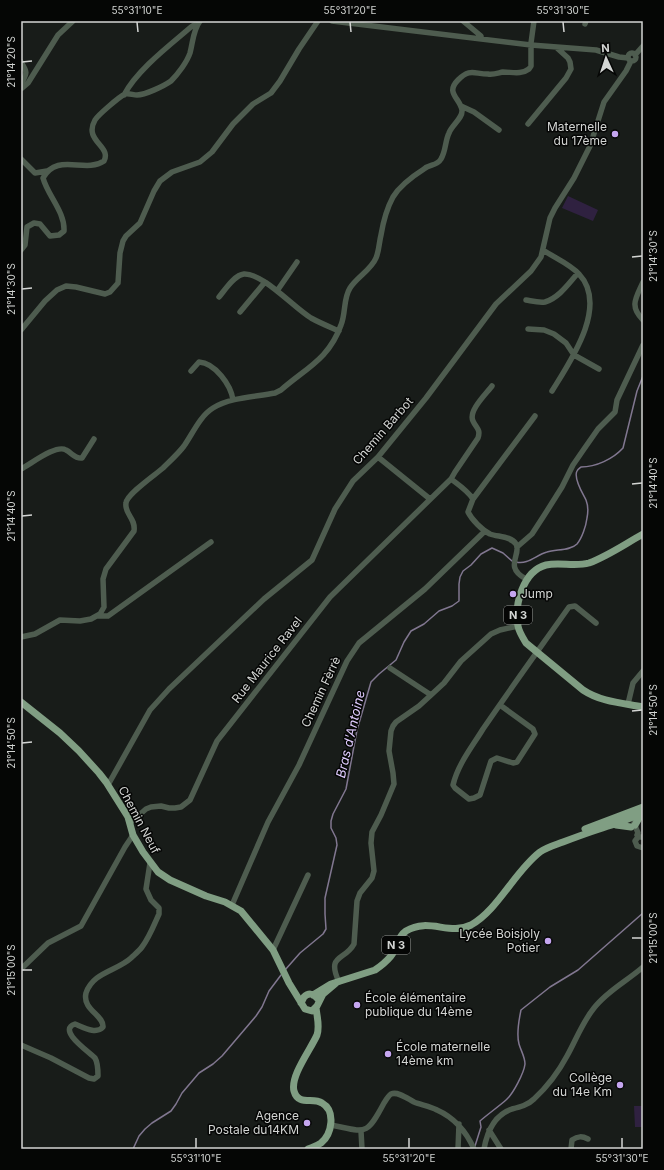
<svg xmlns="http://www.w3.org/2000/svg" width="664" height="1170" font-family="Inter,sans-serif">
<rect width="100%" height="100%" fill="#181c19"/>
<path fill="#2f2140" d="M568,196L598,210L593,221L562,208Z
M634,1106H643V1127H635Z"/>
<g fill="none" stroke-linecap="round" stroke-linejoin="round">
<path stroke="#817790" stroke-width="1.5" d="M516,562C528,565 536,555 547,552C556,549 570,551 577,544C582,538 586,526 587,518C588,513 588,505 586,500C583,494 573,478 577,471C578,469 580,468 581,467C596,467 613,459 623,448L637,391L643,376
M285,970L300,953L323,934L326,929L325,914V898L337,845L336,838L331,828V821L333,814L346,789L357,730L371,682L379,674L396,660L404,642L411,631L424,624L439,611L452,606L459,601V584L460,577L463,571L471,565L481,554L492,548L503,553L512,561
M475,1146L481,1127L480,1121C488,1114 498,1107 506,1100C513,1094 524,1073 525,1064C525,1057 521,1051 519,1044C516,1033 519,1020 521,1010L550,987L578,970L643,913
M133,1149L139,1136L145,1129L152,1123L171,1111L176,1104L182,1093L199,1073L213,1064L222,1056L256,1016L262,1007L269,991L281,975"/>
<path stroke="#4e5c4f" stroke-width="5.5" d="M332,21L531,45L596,50L619,57L628,58
M463,21L481,36V39
M585,24L586,21
M628 57a4 4 0 1 1 8 0a4 4 0 1 1-8 0Z
M635,55L643,46
M21,62C28,73 27,73 21,84
M21,89L28,83L58,35L73,21
M124,95C137,70 170,45 191,27L194,25H197
M461,106L474,112L499,130
M528,124L566,78L571,69L570,62L568,58L557,48
M21,159L35,173L47,171
M21,250L25,245L27,227L34,223L40,224L50,236L59,235L64,231C65,212 48,196 43,178C57,152 85,174 104,161C112,146 83,141 95,120C98,115 119,97 125,94C129,93 133,95 137,95C145,95 164,86 171,81C178,74 187,62 190,53C193,42 193,30 200,21
M543,250C555,258 570,264 579,274C609,306 570,362 552,391
M643,282C636,298 629,306 643,320
M277,291L297,262
M219,297C225,290 234,275 244,274C263,273 294,308 311,318C320,323 330,327 339,331
M526,300C532,301 539,303 545,302C559,298 569,283 578,273
M240,312L265,282
M528,329L544,330L554,334L566,343L574,355L599,369
M21,330L45,301L57,290L66,286L76,287L105,294L110,292L118,283L120,253L123,241L126,236L140,223L154,191L160,181L172,172L200,162L212,152L233,124L253,104L271,93L280,81L299,49L318,21
M191,371L199,362C215,363 231,385 233,400
M492,386C486,394 468,411 473,421C476,428 481,429 478,438L455,472L451,479C459,485 468,491 473,499L468,512C472,520 482,530 490,534C498,537 511,536 516,544C522,554 503,567 526,579
M378,457L430,499
M21,469C31,464 56,444 66,450C72,453 75,459 82,458L94,439
M473,499L535,416
M517,547L532,534L545,514L562,487L573,465L584,449L598,429L615,412L617,400L643,345
M97,616H108L211,542
M21,637L35,634L60,620L80,621L91,619L100,614L104,607L103,579L106,569L134,531C136,518 124,514 126,503C127,494 155,475 163,468C170,461 178,454 184,446C193,433 200,416 213,408C231,397 255,397 275,393L281,390C306,368 329,359 341,325C346,313 343,299 350,288C357,277 371,270 376,258C379,251 379,243 381,235C383,223 387,208 393,197C399,187 413,176 424,169C430,164 437,166 441,159C446,151 445,141 449,133C452,125 463,118 462,110C460,98 445,93 458,80C470,68 474,74 488,74C493,75 498,73 503,72C512,72 521,75 529,69L531,66V43L534,21
M390,668L431,695
M628,704L633,683L643,671
M500,705L533,729L535,734L517,762L513,763L497,758L491,761L480,795L474,798L469,799L455,788L453,785C458,764 472,747 483,729C511,688 540,648 569,607L575,606L596,623
M108,785L150,710L169,689L264,599L312,560L335,509L353,481L378,457L426,398L496,304L531,271L541,257L550,218L555,208L574,178L590,146L604,102L626,71L631,61
M130,823L146,809L151,807L161,806L169,808H175L181,807L190,800L217,741L330,597L451,479
M634,823L638,833L637,835
M643,837H638L635,841L637,846L643,848
M232,905L268,822L299,765L347,661L359,643L425,589L485,531
M273,950L308,875
M21,969L48,943L81,926L125,847L133,835
M339,982C326,954 345,961 354,944L357,901L360,893L372,878L374,871L371,843L372,832L381,815L394,784L393,773L389,751L391,731L393,726L396,722L419,706L431,695L444,683L461,661L491,634L500,630L518,626
M21,1045L51,1058L89,1078L94,1079L98,1076C98,1071 98,1063 95,1058C91,1053 56,1030 75,1024C83,1027 96,1035 103,1027C104,1015 82,1010 86,993C93,972 117,971 131,958C134,955 139,951 142,947C149,938 154,925 159,914V908L151,900L146,889L150,863
M331,1125C366,1132 366,1137 384,1103C386,1100 388,1096 391,1094C398,1091 408,1099 414,1102C421,1105 430,1106 437,1110C455,1118 466,1131 474,1149
M489,1130L501,1149
M361,1131L362,1149
M458,1149L459,1124
M484,1149C487,1132 494,1115 512,1109C520,1107 528,1105 534,1099C547,1087 559,1071 567,1056C576,1040 582,1023 594,1008C607,991 627,981 643,967
M571,1149L572,1140C578,1136 582,1136 588,1139"/>
<path stroke="#809e83" stroke-width="7" d="M643,534C625,544 608,556 589,563C575,567 560,562 546,565C523,571 514,605 518,626C519,632 523,638 526,643L583,690C601,702 622,703 643,707
M21,702L60,733L79,751L99,773L106,782L128,817L133,835L143,852L158,872L170,880L206,896L225,902L241,911L273,950L289,983L305,1009L312,1011L317,1006L323,994L336,983
M616,825L631,827
M635,825L639,818L643,815
M585,829L643,807
M313,995L331,984L375,970C381,966 386,962 391,956C397,948 397,937 406,931C429,917 449,936 471,925C498,910 515,871 540,852C547,847 555,845 563,842C579,836 595,830 612,825C622,822 633,817 643,813
M301,1003L304,997C308,993 313,993 317,998
M308,1149C313,1147 317,1146 321,1143C332,1134 336,1111 322,1103C313,1097 298,1106 294,1091C290,1076 311,1049 317,1035C320,1026 317,1017 316,1008"/>
</g>
<path fill="none" stroke="#d3d5d3" stroke-width="1.5" d="M137,22L138,32M350,22L351,32M563,22L564,32M22,62L32,61M632,257L642,256M22,289L32,288M632,484L642,483M22,516L32,515M632,711L642,710M22,743L32,742M632,938H642M22,970H32M196,1138V1148M409,1138V1148M622,1138V1148"/>
<g fill="#c5a6f0" stroke="#050605" stroke-width="1.5">
<circle cx="615" cy="134" r="4"/>
<circle cx="513" cy="594" r="4"/>
<circle cx="548" cy="941" r="4"/>
<circle cx="357" cy="1005" r="4"/>
<circle cx="388" cy="1054" r="4"/>
<circle cx="620" cy="1085" r="4"/>
<circle cx="307" cy="1123" r="4"/>
</g>
<g text-anchor="middle" stroke-width="3" stroke-linejoin="round" paint-order="stroke">
<g fill="#050605" stroke="#959795" stroke-width="1">
<rect x="504" y="606" width="28" height="18" rx="3"/>
<rect x="382" y="936" width="28" height="18" rx="3"/>
</g>
<g font-size="11" font-weight="bold" fill="#d3d5d3">
<text x="518" y="619">N 3</text>
<text x="396" y="949">N 3</text>
</g>
<g font-size="12" fill="#d3d5d3" stroke="#050605" text-anchor="end">
<text x="607" y="131">Maternelle<tspan x="607" dy="14">du 17ème</tspan></text>
<text x="521" y="598" text-anchor="start">Jump</text>
<text x="540" y="938">Lycée Boisjoly<tspan x="540" dy="14">Potier</tspan></text>
<text x="365" y="1002" text-anchor="start">École élémentaire<tspan x="365" dy="14">publique du 14ème</tspan></text>
<text x="396" y="1051" text-anchor="start">École maternelle<tspan x="396" dy="14">14ème km</tspan></text>
<text x="612" y="1082">Collège<tspan x="612" dy="14">du 14e Km</tspan></text>
<text x="299" y="1120">Agence<tspan x="299" dy="14">Postale du14KM</tspan></text>
</g>
<g font-size="12" fill="#d3d5d3" stroke="#050605">
<text transform="translate(383 431) rotate(-49)" y="4">Chemin Barbot</text>
<text transform="translate(267 660) rotate(-52)" y="4">Rue Maurice Ravel</text>
<text transform="translate(321 692) rotate(-65)" y="4">Chemin Fèrrè</text>
<text transform="translate(139 820) rotate(62)" y="4">Chemin Neuf</text>
</g>
<g font-size="13" font-style="italic" fill="#e0ccff" stroke="#050605">
<text transform="translate(350 734) rotate(-77)" y="5">Bras d'Antoine</text>
</g>
</g>
<rect width="664" height="1170" fill="none" stroke="#050605" stroke-width="44"/>
<g transform="translate(606 58) rotate(357)" stroke="#050605" stroke-width="3" paint-order="stroke">
<path d="M0-3L7 15L0 10L-7 15Z" fill="#d3d5d3"/>
<text y="-6" font-size="11" font-weight="bold" text-anchor="middle" fill="#d3d5d3">N</text>
</g>
<rect x="22" y="22" width="620" height="1126" fill="none" stroke="#d3d5d3" stroke-width="1.5"/>
<g font-size="10" text-anchor="middle" fill="#d3d5d3">
<text x="137" y="14">55°31'10"E</text>
<text x="350" y="14">55°31'20"E</text>
<text x="563" y="14">55°31'30"E</text>
<text transform="translate(11 62) rotate(-90)" y="4">21°14'20"S</text>
<text transform="translate(653 256) rotate(-90)" y="4">21°14'30"S</text>
<text transform="translate(11 289) rotate(-90)" y="4">21°14'30"S</text>
<text transform="translate(653 483) rotate(-90)" y="4">21°14'40"S</text>
<text transform="translate(11 516) rotate(-90)" y="4">21°14'40"S</text>
<text transform="translate(653 710) rotate(-90)" y="4">21°14'50"S</text>
<text transform="translate(11 743) rotate(-90)" y="4">21°14'50"S</text>
<text transform="translate(653 938) rotate(-90)" y="4">21°15'00"S</text>
<text transform="translate(11 970) rotate(-90)" y="4">21°15'00"S</text>
<text x="196" y="1162">55°31'10"E</text>
<text x="409" y="1162">55°31'20"E</text>
<text x="622" y="1162">55°31'30"E</text>
</g>
</svg>
